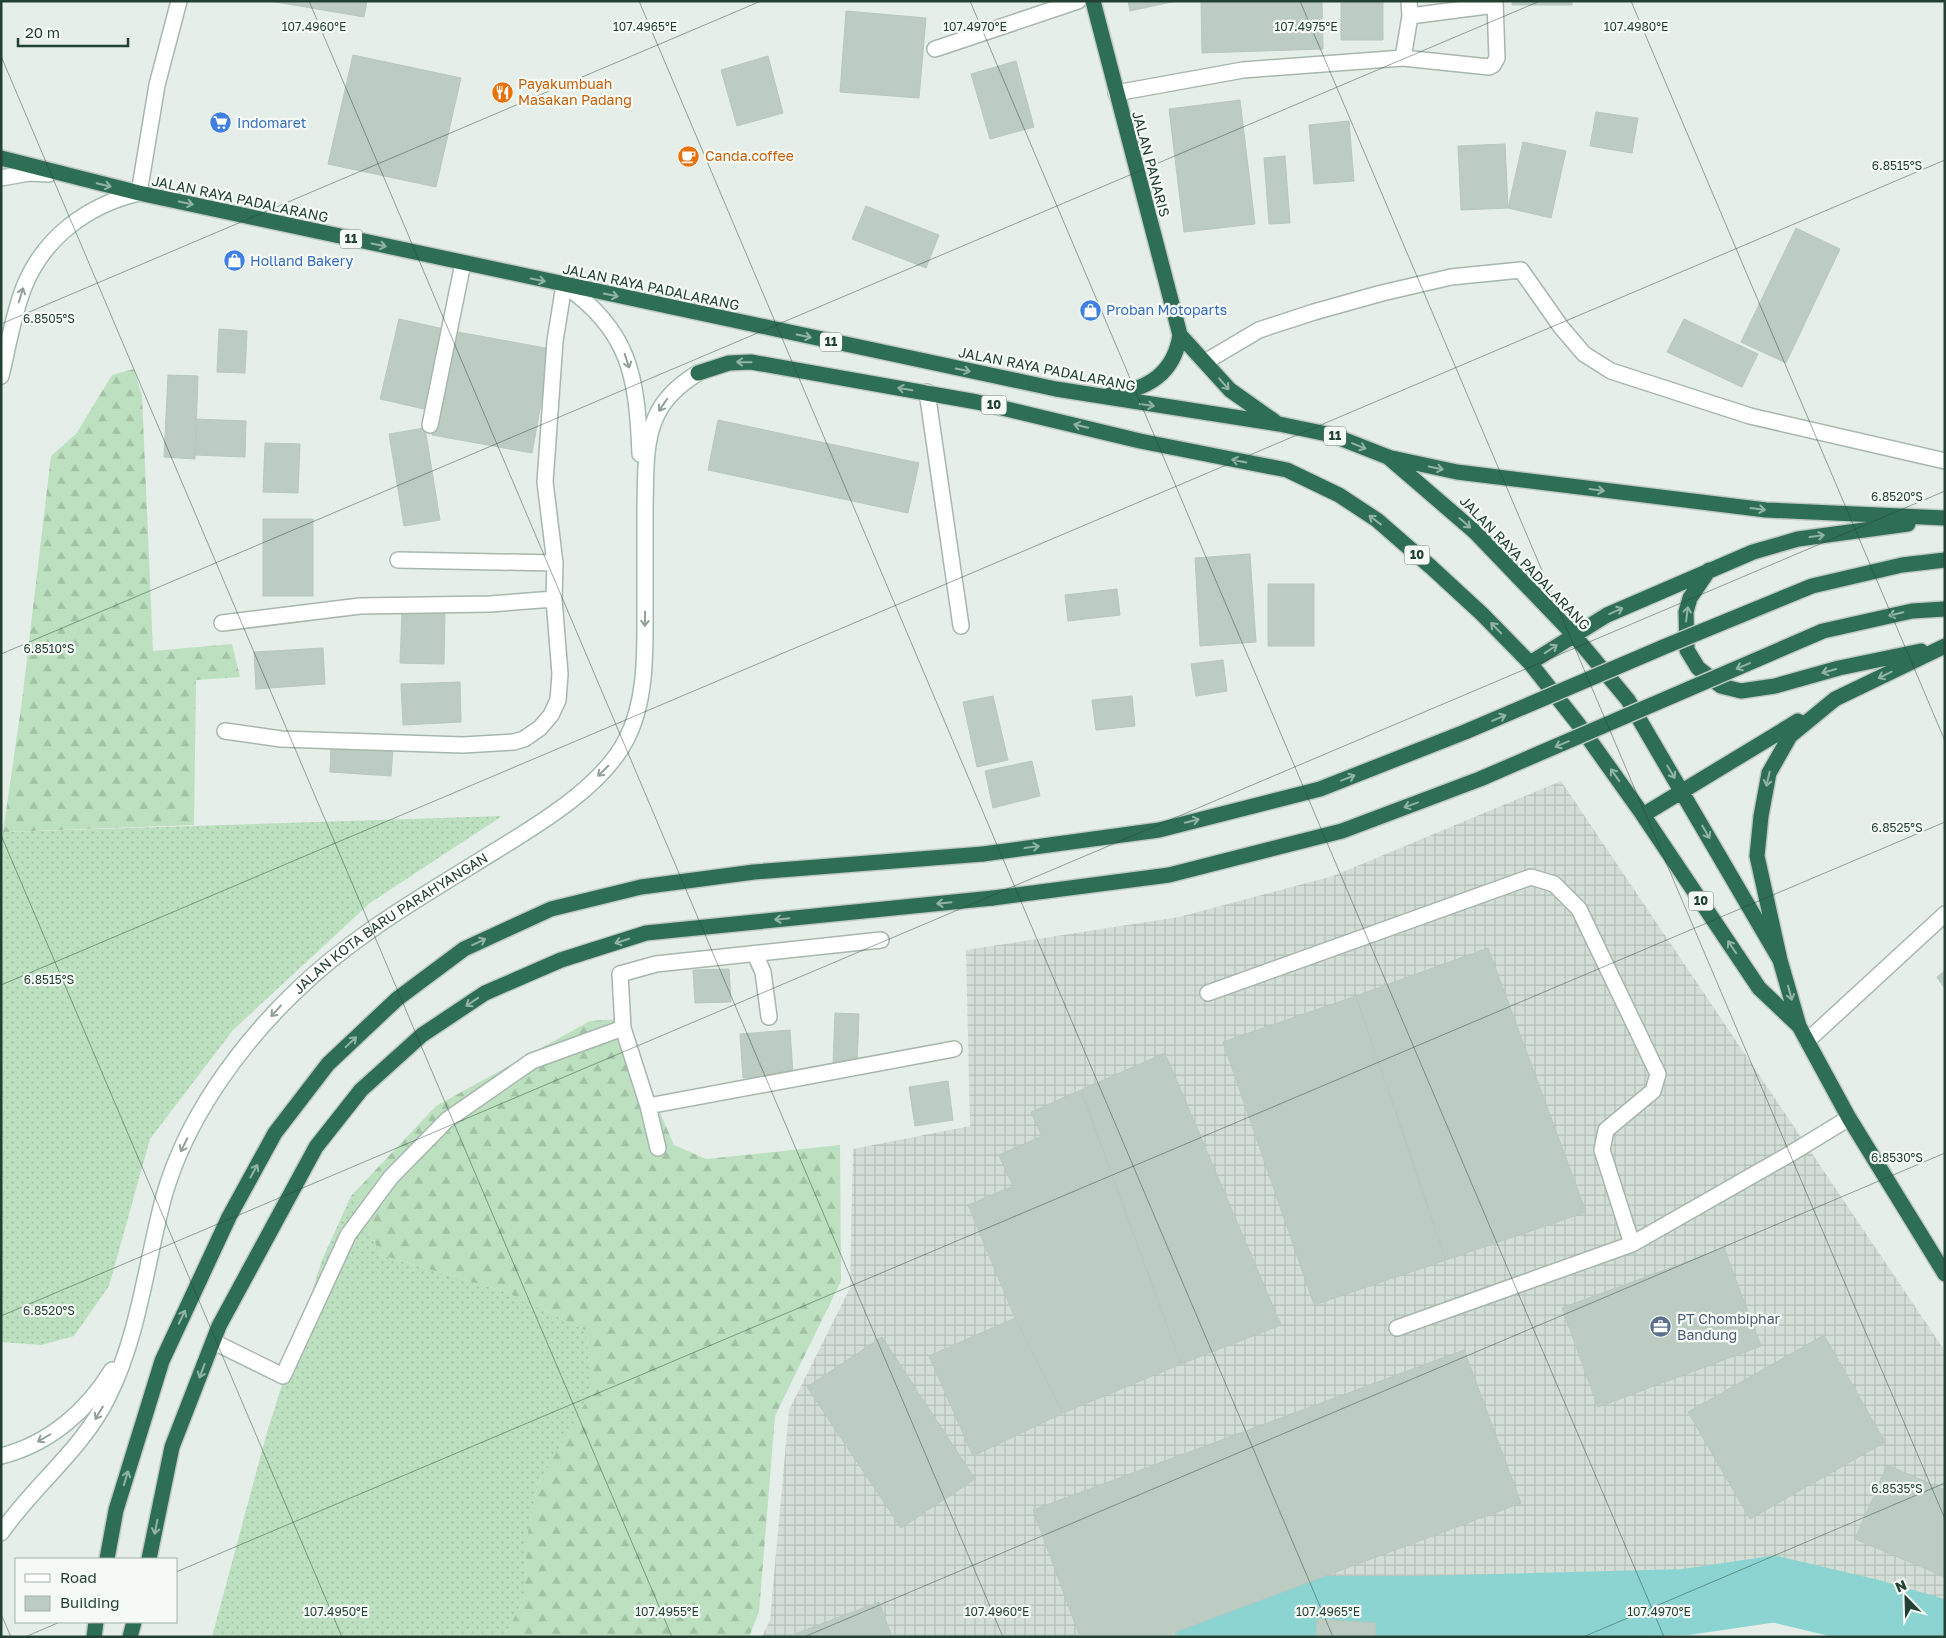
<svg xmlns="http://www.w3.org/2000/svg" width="1946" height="1638" font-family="'Golos Text',sans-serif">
<defs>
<pattern id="industrial-grid" width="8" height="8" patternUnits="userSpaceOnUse" patternTransform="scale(1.25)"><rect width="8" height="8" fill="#d3ded7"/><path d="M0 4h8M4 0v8" fill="none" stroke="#b5c0b9"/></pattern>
<pattern id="grass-dots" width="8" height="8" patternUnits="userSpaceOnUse" patternTransform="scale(1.25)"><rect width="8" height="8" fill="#bde0c0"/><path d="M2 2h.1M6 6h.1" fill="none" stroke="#a2c1a5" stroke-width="1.8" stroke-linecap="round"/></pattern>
<pattern id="forest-firs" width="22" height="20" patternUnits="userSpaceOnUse" patternTransform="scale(1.25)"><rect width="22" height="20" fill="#bde0c0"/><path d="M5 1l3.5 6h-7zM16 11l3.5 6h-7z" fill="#a2c1a5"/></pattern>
</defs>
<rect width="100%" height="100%" fill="#e5eee8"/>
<path fill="url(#industrial-grid)" d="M1561,781L1945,1351V1637H1915L1779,1601L1466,1618L1428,1637H762L770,1620L789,1410L850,1288L853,1149L970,1126L966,950L1179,917L1333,876Z"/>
<path fill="url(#grass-dots)" d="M502,816L370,903L233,1030L150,1139L109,1286L74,1336L41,1345L1,1342L3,832Z
M351,1196L381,1255L506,1292L587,1331L591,1395L538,1484L526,1541L525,1597L504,1637H212L267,1432L322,1260Z"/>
<path fill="url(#forest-firs)" d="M134,369L142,396L153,651L232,644L240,677L196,680L194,825L3,832L22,701L51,456L76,434L112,375Z
M620,1019L674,1145L706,1159L840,1145L841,1281L775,1416L759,1612L749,1637H504L525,1597L526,1541L538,1484L590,1395L587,1331L506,1292L381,1255L351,1196L436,1106L590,1021Z"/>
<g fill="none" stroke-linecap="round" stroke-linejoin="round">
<path stroke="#8cd4d2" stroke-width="66" d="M1209,1637L1303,1609H1419L1686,1602L1774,1589L1867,1611L1936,1631L1943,1637"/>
</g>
<path fill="#bdccc3" stroke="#b7c8be" d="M270,1H367L364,17Z
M1128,1H1176L1130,11Z
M1201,1H1322L1323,49L1202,53Z
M1341,1H1383V40H1341Z
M1512,1H1572V5H1512Z
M846,11L926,18L919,98L840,92Z
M353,55L461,78L436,187L328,164Z
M768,56L783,113L737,126L721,70Z
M1016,61L1034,127L990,139L971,74Z
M1240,100L1255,224L1184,232L1169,109Z
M1596,112L1638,118L1632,153L1590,146Z
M1349,121L1354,181L1314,184L1309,125Z
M1523,142L1566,151L1551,218L1508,208Z
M1505,144L1508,208L1461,210L1458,146Z
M1285,156L1290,223L1269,224L1264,158Z
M866,206L939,235L926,268L852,239Z
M1796,228L1840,249L1786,363L1741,342Z
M399,319L444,329L424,409L380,399Z
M1684,319L1758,354L1742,387L1667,352Z
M219,329L247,331L245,373L217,372Z
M452,331L551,349L532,453L432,435Z
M168,375L198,376L195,459L164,457Z
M196,419L246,421L245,457L195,455Z
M718,420L919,463L908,513L708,470Z
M425,428L440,520L404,526L389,434Z
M265,443L300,444L298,493L263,492Z
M263,519H313V596H263Z
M1250,554L1256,642L1200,646L1195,558Z
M1268,584H1314V646H1268Z
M1117,589L1120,615L1068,621L1065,595Z
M402,611L445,612L444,664L400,663Z
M323,648L325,684L256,689L254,652Z
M1223,660L1227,691L1196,696L1191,664Z
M460,682L461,722L403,725L401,684Z
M993,696L1008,760L977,767L963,702Z
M1132,696L1135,726L1096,730L1092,700Z
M331,745L393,749L391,776L330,772Z
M1032,761L1040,796L993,808L985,771Z
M1488,948L1586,1212L1446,1260L1356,996Z
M729,969L731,1002L695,1003L693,970Z
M1945,971V989L1937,977Z
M1356,996L1446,1260L1314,1305L1223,1042Z
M835,1013L859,1014L857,1065H833Z
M790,1030L793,1074L743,1078L740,1034Z
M1165,1053L1281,1325L1181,1364L1081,1090Z
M948,1081L953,1120L915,1126L909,1087Z
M1081,1090L1181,1364L1063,1413L1015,1318L968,1205L1013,1186L999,1155L1042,1136L1031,1112Z
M1724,1248L1761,1346L1598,1407L1562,1308Z
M1015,1318L1063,1413L973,1456L929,1356Z
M1824,1335L1885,1442L1750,1519L1688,1412Z
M882,1337L975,1479L901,1528L807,1387Z
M1464,1350L1521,1503L1162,1637H1080L1033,1510Z
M1887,1465L1945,1490V1577L1855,1539Z
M879,1602L892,1637H787Z
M1317,1619L1376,1623L1375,1637H1316Z"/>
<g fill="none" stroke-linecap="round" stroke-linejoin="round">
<defs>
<path id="lane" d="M139,193L157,85L179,1
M1208,993L1531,877L1554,884L1579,909L1658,1074L1653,1091L1606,1130L1602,1150L1632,1244
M1397,1328L1632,1244L1790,1154L1849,1118"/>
<path id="street" d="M1410,16L1495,5
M935,49L1078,1
M1403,58L1410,16L1409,1
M1116,93L1243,70L1403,58L1489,67L1493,65L1497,58L1495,1
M1205,362L1259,330L1314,312L1382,293L1451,277L1521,270L1561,327L1584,354L1611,371L1750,416L1945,461
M927,392L961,626
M430,425L463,263
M398,560L555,563
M222,623L360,606L490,604L554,599
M225,731L281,739L463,745L514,742L524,739L540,728L551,715L558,700L560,674L554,599L555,563L545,482L555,341L564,285
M755,954L763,972L769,1017
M1807,1041L1945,914
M648,1106L954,1049
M658,1148L648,1106L623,1028L620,974L656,964L881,940
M214,1342L283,1376L348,1235L391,1177L447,1120L532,1061L623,1028"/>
<g id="secondary">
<path d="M1,178L29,173L49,174"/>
<path d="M564,285C630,330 637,377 640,454"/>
<path d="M1,376C8,347 13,315 24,287C44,237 88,205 139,193"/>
<path d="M1,1456C49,1444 87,1411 112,1370"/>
<path id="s1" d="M1,1533C34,1485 82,1450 108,1397C139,1335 146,1263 164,1196C186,1119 238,1047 295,992C347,941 409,904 471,866C520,835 599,793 626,740C647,700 645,650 645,606C645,572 645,538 645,505C646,477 644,445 655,419C663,399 680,384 698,373"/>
</g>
<path id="highway" d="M1093,1L1180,335L1230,390L1274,421
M1,158L139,193L1056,389L1279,424L1332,435L1388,457L1475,532L1573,634L1628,700L1780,960
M698,373L729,363L751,362L977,402L1140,441L1287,470L1339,495L1377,520L1431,567L1482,614L1530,663L1579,725L1643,815L1759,988L1799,1026
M1110,395C1148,389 1174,374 1180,335
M1392,458L1457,472L1766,510L1945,518
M1709,570L1690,598L1686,612L1687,650L1698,668L1721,686L1741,691L1775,686L1839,668L1921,651
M1945,646L1835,699L1790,736L1769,773L1761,816L1757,856L1780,960L1799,1026L1849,1118L1945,1274
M1530,663L1607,615L1753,552L1798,539L1908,524
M1643,815L1798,721
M107,1559L116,1510L162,1361L229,1217L275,1133L328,1064L397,999L464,949L551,909L641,887L754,872L983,854
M149,1559L172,1447L219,1326L316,1147L361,1090L422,1035L485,993L561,960L646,933L993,898
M94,1637L96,1622
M130,1637L134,1622"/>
</defs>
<use href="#lane" stroke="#a7b7ae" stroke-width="18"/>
<use href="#street" stroke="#a7b7ae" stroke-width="18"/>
<use href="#secondary" stroke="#a3baae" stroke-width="18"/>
<use href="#highway" stroke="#c1cac6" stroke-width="18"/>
<use href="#lane" stroke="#fff" stroke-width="15"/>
<use href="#street" stroke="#fff" stroke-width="15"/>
<use href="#secondary" stroke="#fff" stroke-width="15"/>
<use href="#highway" stroke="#2e6e55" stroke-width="15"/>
<defs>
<path id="highway-bridge" d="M983,854L1159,830L1320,789L1465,732L1666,646L1812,586L1902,565L1945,560
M993,898L1169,875L1342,831L1480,779L1823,631L1912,611L1945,609"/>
</defs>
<use href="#highway-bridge" stroke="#c1cac6" stroke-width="18" stroke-linecap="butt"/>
<use href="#highway-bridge" stroke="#2e6e55" stroke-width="15"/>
</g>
<defs><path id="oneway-shaft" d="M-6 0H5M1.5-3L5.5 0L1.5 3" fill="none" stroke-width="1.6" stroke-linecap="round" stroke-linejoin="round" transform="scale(1.25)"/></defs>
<g stroke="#92b4a6">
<use href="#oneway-shaft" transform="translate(104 185) rotate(14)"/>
<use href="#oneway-shaft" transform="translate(186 203) rotate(12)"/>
<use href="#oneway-shaft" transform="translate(379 245) rotate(12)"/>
<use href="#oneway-shaft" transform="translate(538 280) rotate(11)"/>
<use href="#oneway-shaft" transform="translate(611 295) rotate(12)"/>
<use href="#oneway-shaft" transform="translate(804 336) rotate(12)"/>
<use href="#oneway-shaft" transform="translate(744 362) rotate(-179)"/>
<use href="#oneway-shaft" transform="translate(963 370) rotate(12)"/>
<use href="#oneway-shaft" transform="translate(1224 384) rotate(49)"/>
<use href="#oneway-shaft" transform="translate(905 389) rotate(-170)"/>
<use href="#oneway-shaft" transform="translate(1147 405) rotate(8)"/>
<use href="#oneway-shaft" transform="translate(1081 426) rotate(-166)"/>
<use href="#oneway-shaft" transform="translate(1359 446) rotate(22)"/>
<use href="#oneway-shaft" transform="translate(1239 461) rotate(-169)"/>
<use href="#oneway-shaft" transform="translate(1436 468) rotate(12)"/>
<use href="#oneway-shaft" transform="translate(1597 490) rotate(7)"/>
<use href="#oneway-shaft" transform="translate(1758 509) rotate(7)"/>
<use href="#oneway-shaft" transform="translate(1375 520) rotate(-143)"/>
<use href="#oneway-shaft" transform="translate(1465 523) rotate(41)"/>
<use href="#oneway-shaft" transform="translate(1817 536) rotate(-8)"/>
<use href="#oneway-shaft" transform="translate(1616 611) rotate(-24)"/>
<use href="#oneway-shaft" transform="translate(1687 614) rotate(-83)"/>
<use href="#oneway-shaft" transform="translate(1896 614) rotate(167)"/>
<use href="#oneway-shaft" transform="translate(1496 628) rotate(-134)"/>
<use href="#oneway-shaft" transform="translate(1551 649) rotate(-34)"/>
<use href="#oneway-shaft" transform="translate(1743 666) rotate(157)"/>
<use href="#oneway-shaft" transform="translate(1829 671) rotate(164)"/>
<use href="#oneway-shaft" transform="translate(1885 675) rotate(154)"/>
<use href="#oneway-shaft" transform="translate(1499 718) rotate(-23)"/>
<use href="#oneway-shaft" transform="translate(1562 744) rotate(157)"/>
<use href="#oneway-shaft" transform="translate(1671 772) rotate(59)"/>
<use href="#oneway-shaft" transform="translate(1615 775) rotate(-125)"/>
<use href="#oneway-shaft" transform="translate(1348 778) rotate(-21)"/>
<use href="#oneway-shaft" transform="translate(1768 779) rotate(103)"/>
<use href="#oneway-shaft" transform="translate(1411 805) rotate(160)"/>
<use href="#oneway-shaft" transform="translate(1192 821) rotate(-14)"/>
<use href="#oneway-shaft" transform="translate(1706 832) rotate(60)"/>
<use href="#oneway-shaft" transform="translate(1032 847) rotate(-8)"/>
<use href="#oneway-shaft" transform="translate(944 903) rotate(174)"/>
<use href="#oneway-shaft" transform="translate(782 919) rotate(174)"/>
<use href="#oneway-shaft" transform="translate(622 941) rotate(162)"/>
<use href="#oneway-shaft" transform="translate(479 942) rotate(-25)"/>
<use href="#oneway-shaft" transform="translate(1732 947) rotate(-124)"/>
<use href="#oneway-shaft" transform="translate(1790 993) rotate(75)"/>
<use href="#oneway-shaft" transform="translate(472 1002) rotate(146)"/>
<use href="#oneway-shaft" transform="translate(351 1042) rotate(-43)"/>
<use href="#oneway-shaft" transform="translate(254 1171) rotate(-61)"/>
<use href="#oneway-shaft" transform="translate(182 1317) rotate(-65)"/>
<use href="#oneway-shaft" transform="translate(202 1371) rotate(111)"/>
<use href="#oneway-shaft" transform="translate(126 1478) rotate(-73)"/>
<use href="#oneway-shaft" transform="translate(156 1527) rotate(101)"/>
</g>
<g stroke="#91a099">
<use href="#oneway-shaft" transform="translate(21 295) rotate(-73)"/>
<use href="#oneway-shaft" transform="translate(627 361) rotate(72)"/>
<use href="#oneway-shaft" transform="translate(663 405) rotate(124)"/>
<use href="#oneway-shaft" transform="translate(645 619) rotate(91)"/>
<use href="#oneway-shaft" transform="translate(603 771) rotate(135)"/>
<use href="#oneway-shaft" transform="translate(276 1011) rotate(132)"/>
<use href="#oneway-shaft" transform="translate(184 1145) rotate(116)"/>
<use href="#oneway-shaft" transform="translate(99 1413) rotate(121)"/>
<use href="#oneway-shaft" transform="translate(44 1438) rotate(150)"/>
</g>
<path fill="none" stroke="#234133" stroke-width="1" stroke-opacity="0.45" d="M309,1L1003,1637M639,1L1333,1637M970,1L1664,1637M1300,1L1945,1519M1631,1L1945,741M1,56L672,1637M1,324L761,1M1,654L1540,1M1,835L342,1637M1,985L1945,160M1,1316L1945,491M176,1572L1945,822M1,1614L11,1637M25,1637L60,1622M804,1637L1945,1153M1583,1637L1945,1483"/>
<defs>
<symbol id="restaurant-disc" viewBox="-11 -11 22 22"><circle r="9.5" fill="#e8710a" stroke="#f6faf7"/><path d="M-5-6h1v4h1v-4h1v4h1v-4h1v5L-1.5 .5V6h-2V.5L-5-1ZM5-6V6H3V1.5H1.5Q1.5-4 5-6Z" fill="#fff"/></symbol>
<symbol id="supermarket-disc" viewBox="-11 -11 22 22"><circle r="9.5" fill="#3f7fe0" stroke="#f6faf7"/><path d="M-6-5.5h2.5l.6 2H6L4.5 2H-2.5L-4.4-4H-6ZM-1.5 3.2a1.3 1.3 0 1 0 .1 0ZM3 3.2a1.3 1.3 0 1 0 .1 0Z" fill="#fff"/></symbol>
<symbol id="cafe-disc" viewBox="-11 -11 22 22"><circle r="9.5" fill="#e8710a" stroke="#f6faf7"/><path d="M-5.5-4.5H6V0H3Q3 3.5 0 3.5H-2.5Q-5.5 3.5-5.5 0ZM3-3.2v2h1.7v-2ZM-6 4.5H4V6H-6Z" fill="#fff"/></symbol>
<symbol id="shop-disc" viewBox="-11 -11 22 22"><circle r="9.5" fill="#3f7fe0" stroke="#f6faf7"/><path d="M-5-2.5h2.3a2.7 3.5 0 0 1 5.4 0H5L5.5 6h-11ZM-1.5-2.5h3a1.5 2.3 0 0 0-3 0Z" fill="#fff"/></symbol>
<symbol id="office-disc" viewBox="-11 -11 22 22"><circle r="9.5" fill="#5c6f8a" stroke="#f6faf7"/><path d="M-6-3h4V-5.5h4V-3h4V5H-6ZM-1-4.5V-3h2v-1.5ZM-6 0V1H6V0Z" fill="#fff"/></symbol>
</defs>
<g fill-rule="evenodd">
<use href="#restaurant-disc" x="490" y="80" width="25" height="25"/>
<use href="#supermarket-disc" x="208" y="110" width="25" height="25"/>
<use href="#cafe-disc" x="676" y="144" width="25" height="25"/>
<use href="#shop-disc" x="222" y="248" width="25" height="25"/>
<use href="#shop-disc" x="1078" y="298" width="25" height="25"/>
<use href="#office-disc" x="1648" y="1314" width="25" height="25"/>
</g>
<g text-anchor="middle" stroke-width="4.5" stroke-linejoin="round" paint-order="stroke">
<g fill="#f6faf7" stroke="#62786e" stroke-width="1">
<rect x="340" y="229.5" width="22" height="19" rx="4"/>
<rect x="820" y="332.5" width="22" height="19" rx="4"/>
<rect x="981.5" y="395.5" width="25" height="19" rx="4"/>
<rect x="1324" y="426.5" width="22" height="19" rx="4"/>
<rect x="1404.5" y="545.5" width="25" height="19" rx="4"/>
<rect x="1688.5" y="891.5" width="25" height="19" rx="4"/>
</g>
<g font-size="12" font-weight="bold" fill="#234133">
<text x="351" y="243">11</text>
<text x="831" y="346">11</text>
<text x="994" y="409">10</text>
<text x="1335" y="440">11</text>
<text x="1417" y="559">10</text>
<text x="1701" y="905">10</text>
</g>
<g font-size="14" fill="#c56008" stroke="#f6faf7" text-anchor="start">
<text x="518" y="89">Payakumbuah<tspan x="518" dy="16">Masakan Padang</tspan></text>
<text x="705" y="161">Canda.coffee</text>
</g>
<g font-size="14" fill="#366cbe" stroke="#f6faf7" text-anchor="start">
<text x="237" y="128">Indomaret</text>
<text x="250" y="266">Holland Bakery</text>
<text x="1106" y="315">Proban Motoparts</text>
</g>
<g font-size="14" fill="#234133" stroke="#f6faf7">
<text transform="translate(1151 164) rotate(75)" y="5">JALAN PANARIS</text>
<text transform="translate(240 199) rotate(12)" y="5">JALAN RAYA PADALARANG</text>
<text transform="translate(651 287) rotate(12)" y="5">JALAN RAYA PADALARANG</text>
<text transform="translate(1047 369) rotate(11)" y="5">JALAN RAYA PADALARANG</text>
<text transform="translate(1525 563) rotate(46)" y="5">JALAN RAYA PADALARANG</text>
<text dy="5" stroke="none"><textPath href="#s1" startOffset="746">JALAN KOTA BARU PARAHYANGAN</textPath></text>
</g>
<g font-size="14" fill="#4e5e75" stroke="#f6faf7" text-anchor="start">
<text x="1677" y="1324">PT Chombiphar<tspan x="1677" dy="16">Bandung</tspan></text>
</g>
</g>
<g font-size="12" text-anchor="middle" fill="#234133" stroke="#f6faf7" stroke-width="4.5" stroke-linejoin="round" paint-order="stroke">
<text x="314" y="31">107.4960°E</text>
<text x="645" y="31">107.4965°E</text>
<text x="975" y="31">107.4970°E</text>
<text x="1306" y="31">107.4975°E</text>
<text x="1636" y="31">107.4980°E</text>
<text x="1897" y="170">6.8515°S</text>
<text x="49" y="323">6.8505°S</text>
<text x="1897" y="501">6.8520°S</text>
<text x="49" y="653">6.8510°S</text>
<text x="1897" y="832">6.8525°S</text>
<text x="49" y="984">6.8515°S</text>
<text x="1897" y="1162">6.8530°S</text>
<text x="49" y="1315">6.8520°S</text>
<text x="1897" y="1493">6.8535°S</text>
<text x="336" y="1616">107.4950°E</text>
<text x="667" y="1616">107.4955°E</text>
<text x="997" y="1616">107.4960°E</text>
<text x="1328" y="1616">107.4965°E</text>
<text x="1659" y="1616">107.4970°E</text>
</g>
<rect width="1946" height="1638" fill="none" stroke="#234133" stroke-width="5"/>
<rect x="15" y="1558" width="162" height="65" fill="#f6faf7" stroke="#a2b0a9"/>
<rect x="25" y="1574" width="25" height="8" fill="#ffffff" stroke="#a2b0a9"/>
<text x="60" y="1583" font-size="15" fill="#234133">Road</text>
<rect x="25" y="1596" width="25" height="15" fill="#bdccc3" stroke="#a2b0a9"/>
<text x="60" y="1608" font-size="15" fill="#234133">Building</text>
<g transform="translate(1906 1598) rotate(337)" stroke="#f6faf7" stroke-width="4" paint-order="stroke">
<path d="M0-4L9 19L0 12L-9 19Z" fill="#234133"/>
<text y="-8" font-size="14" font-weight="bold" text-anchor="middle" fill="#234133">N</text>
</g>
<path d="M18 38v8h110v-8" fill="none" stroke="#234133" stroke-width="2.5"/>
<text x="25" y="38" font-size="15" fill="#234133" stroke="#f6faf7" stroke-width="4" paint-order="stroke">20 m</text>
</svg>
